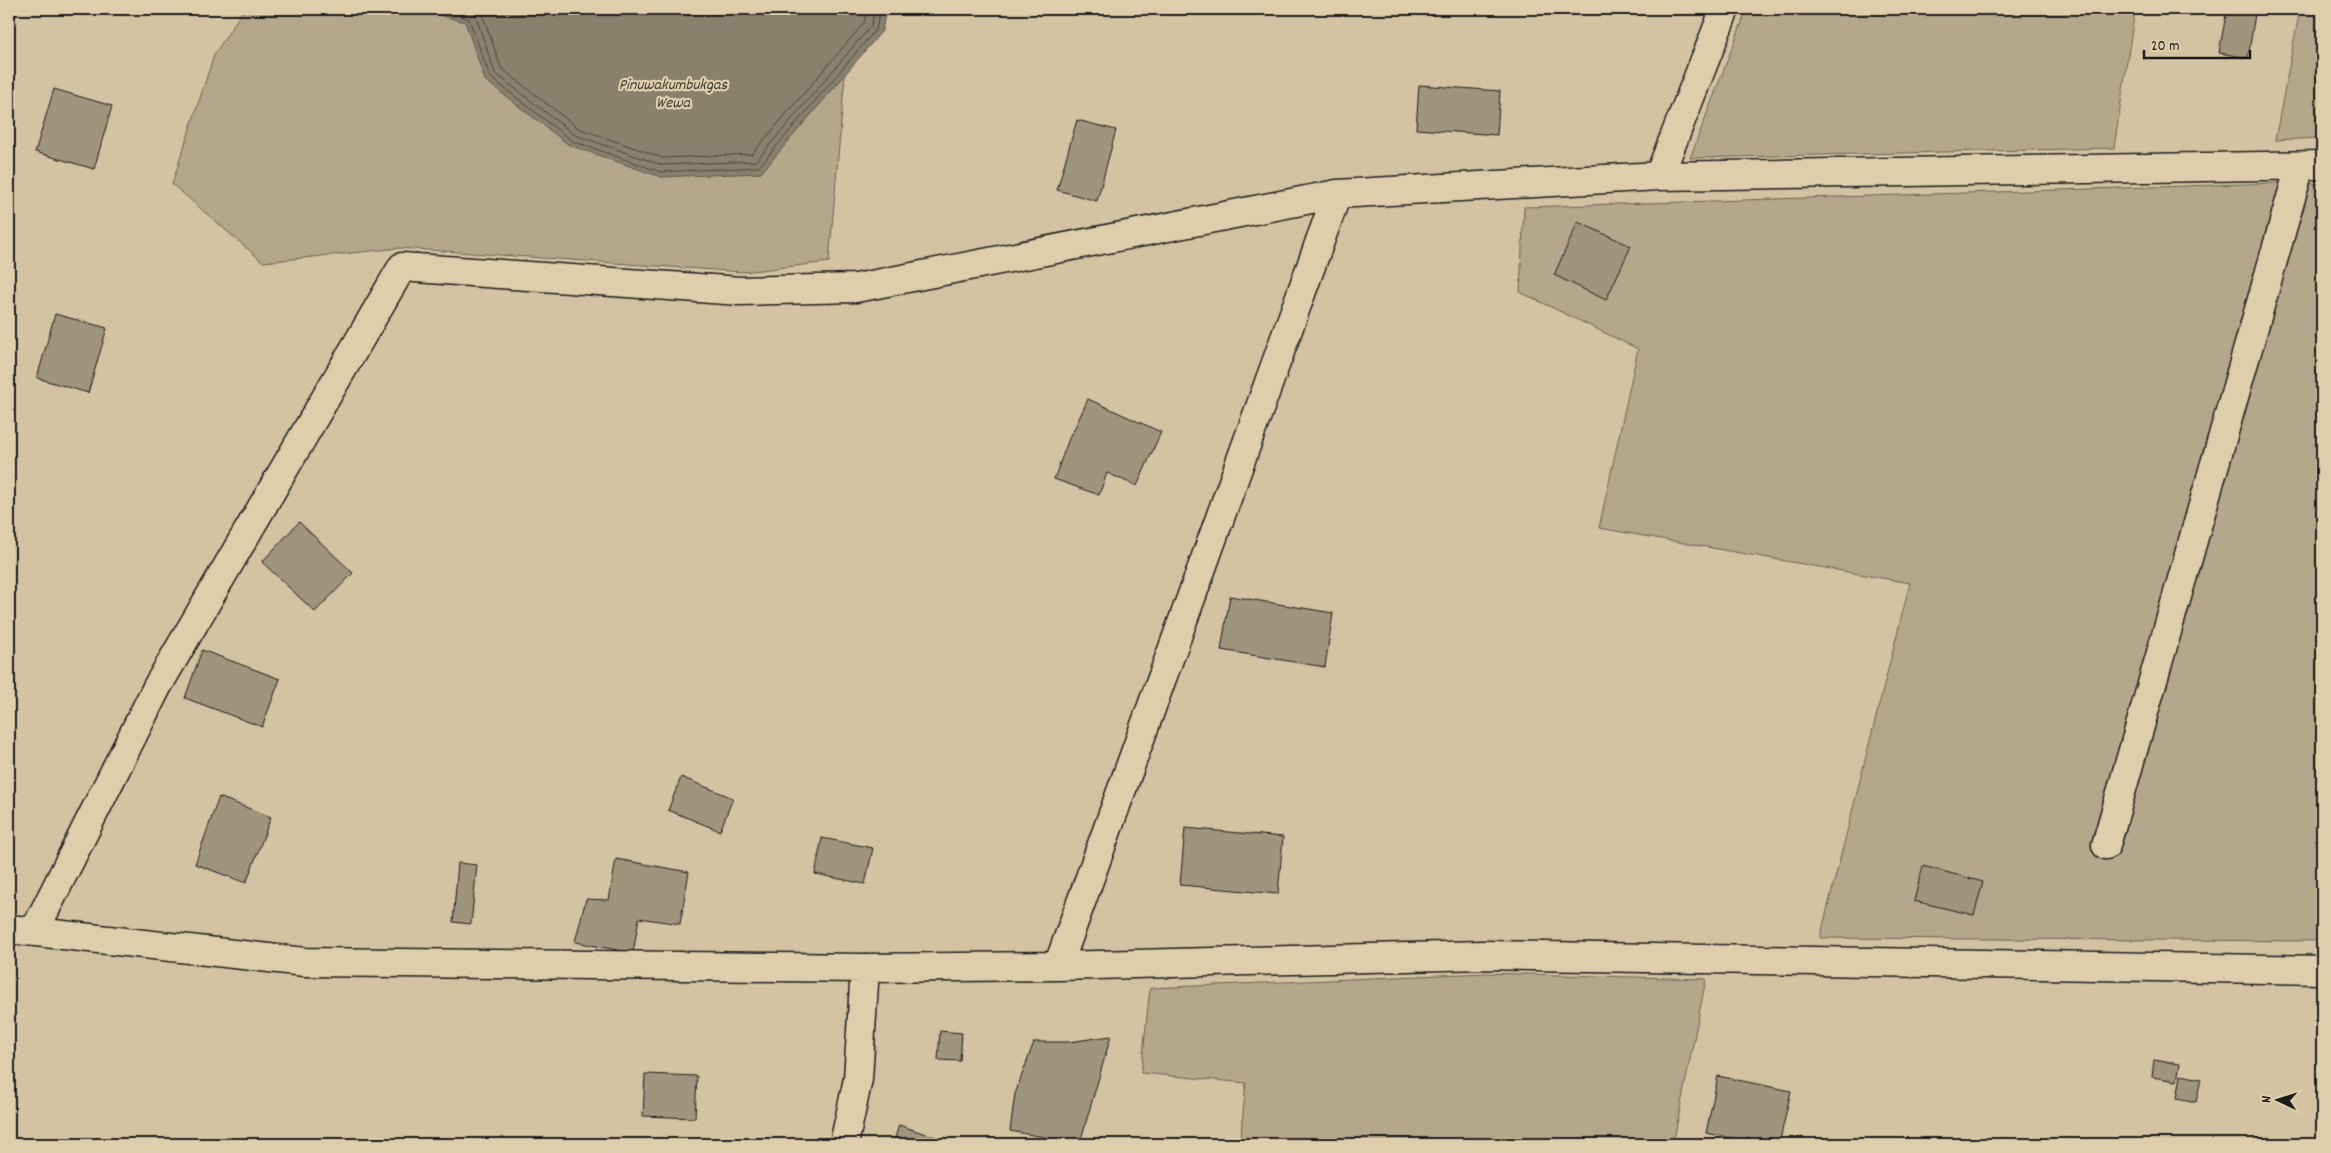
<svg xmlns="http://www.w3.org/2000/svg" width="2331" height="1153" font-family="Dekko,sans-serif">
<rect width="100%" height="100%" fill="#d3c3a2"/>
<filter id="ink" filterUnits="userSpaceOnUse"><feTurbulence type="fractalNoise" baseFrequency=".02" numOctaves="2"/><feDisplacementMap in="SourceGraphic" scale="10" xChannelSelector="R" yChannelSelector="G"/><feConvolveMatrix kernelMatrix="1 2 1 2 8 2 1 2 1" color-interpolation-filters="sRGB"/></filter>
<g filter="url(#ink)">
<path fill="#b5a78c" stroke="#686254" d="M244,9H416L466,22L485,80L569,145L761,173L845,75L829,262L743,272L400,248L263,262L172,184L214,55Z
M1747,9H2135L2114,148L1690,158Z
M2300,9H2322V138L2275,140Z
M2278,183L2322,184V941L1820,938L1910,583L1599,528L1638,349L1520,292L1524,207Z
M1485,973L1706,979L1673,1144H1240L1246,1083L1141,1073L1150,988Z"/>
<path fill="#8a816d" stroke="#5e594d" d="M417,9H416H886L882,31L761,173L661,177L569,145L485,80L465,22Z"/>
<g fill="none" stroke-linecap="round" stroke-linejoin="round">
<path stroke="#48443c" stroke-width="1" d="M436,9L469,19L490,77L572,141L661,172L759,167L876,29L881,9
M460,9L471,12L476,17L495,73L575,135L662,165L756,161L871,26L875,9
M479,9L483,16L501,68L578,128L663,158L752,154L864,23L867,9"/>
</g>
<path fill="#a0947d" stroke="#1c1c1c" d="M2227,9L2255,14L2248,58L2219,53Z
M1419,85L1500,91L1497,135L1416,129Z
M54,89L112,106L94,169L35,152Z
M1077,120L1116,130L1097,201L1057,190Z
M1578,222L1631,246L1606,300L1554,275Z
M55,314L107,328L88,393L37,378Z
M1088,399L1161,432L1137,486L1107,473L1099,495L1054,479L1071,433L1072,434Z
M9,473L17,479L9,491Z
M299,522L353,573L315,612L262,562Z
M1230,596L1333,613L1325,667L1221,650Z
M202,650L280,679L262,727L185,698Z
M681,777L733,798L720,831L668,810Z
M219,797L271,817L246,883L195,864Z
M1185,828L1283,837L1278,894L1180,885Z
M822,838L873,848L865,884L815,874Z
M616,859L689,872L680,924L639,918L633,953L575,942L586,899L609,900Z
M458,863L477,865L471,924L453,922Z
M1923,866L1983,882L1974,915L1914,901Z
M940,1031L962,1033L960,1061L938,1060Z
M1111,1036L1081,1139H1055L1010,1131L1015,1094L1034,1042H1069Z
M2154,1060L2180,1064L2177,1081L2152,1077Z
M645,1074L697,1076L695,1118L643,1116Z
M2181,1075L2201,1079L2196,1102L2177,1098Z
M1718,1076L1791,1091L1779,1144H1762L1706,1133Z
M899,1125L956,1144H893Z"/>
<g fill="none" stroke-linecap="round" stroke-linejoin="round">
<defs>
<path id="minor" d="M1659,176L1725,9
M2106,845L2300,166
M9,929L305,962L865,968L1058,966L1483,955L2322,970
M34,932L157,687L402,267L740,291L856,288L1337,194L1659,176L2322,165
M1058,966L1337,194
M844,1144L858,1079L865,968"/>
</defs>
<use href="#minor" stroke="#1c1c1c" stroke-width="31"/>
<use href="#minor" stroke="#dfceab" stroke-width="28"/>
</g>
</g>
<g text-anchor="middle" stroke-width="4.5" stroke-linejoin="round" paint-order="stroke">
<g font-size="16" font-style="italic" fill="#423f38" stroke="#dfceab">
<text x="673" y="89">Pinuwakumbukgas<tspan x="673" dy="18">Wewa</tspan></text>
</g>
</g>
<rect width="2331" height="1153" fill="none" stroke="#dfceab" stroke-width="30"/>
<rect x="15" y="15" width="2301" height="1123" fill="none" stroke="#1c1c1c" stroke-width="2" filter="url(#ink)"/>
<g transform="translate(2278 1100) rotate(274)" stroke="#dfceab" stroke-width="4" paint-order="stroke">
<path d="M0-4L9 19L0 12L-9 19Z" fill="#1c1c1c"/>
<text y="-8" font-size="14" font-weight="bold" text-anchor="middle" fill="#1c1c1c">N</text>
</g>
<path d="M2144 50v8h106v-8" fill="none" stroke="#1c1c1c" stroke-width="2.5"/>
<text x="2151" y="50" font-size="15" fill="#1c1c1c" stroke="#dfceab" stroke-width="4" paint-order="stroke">20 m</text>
</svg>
